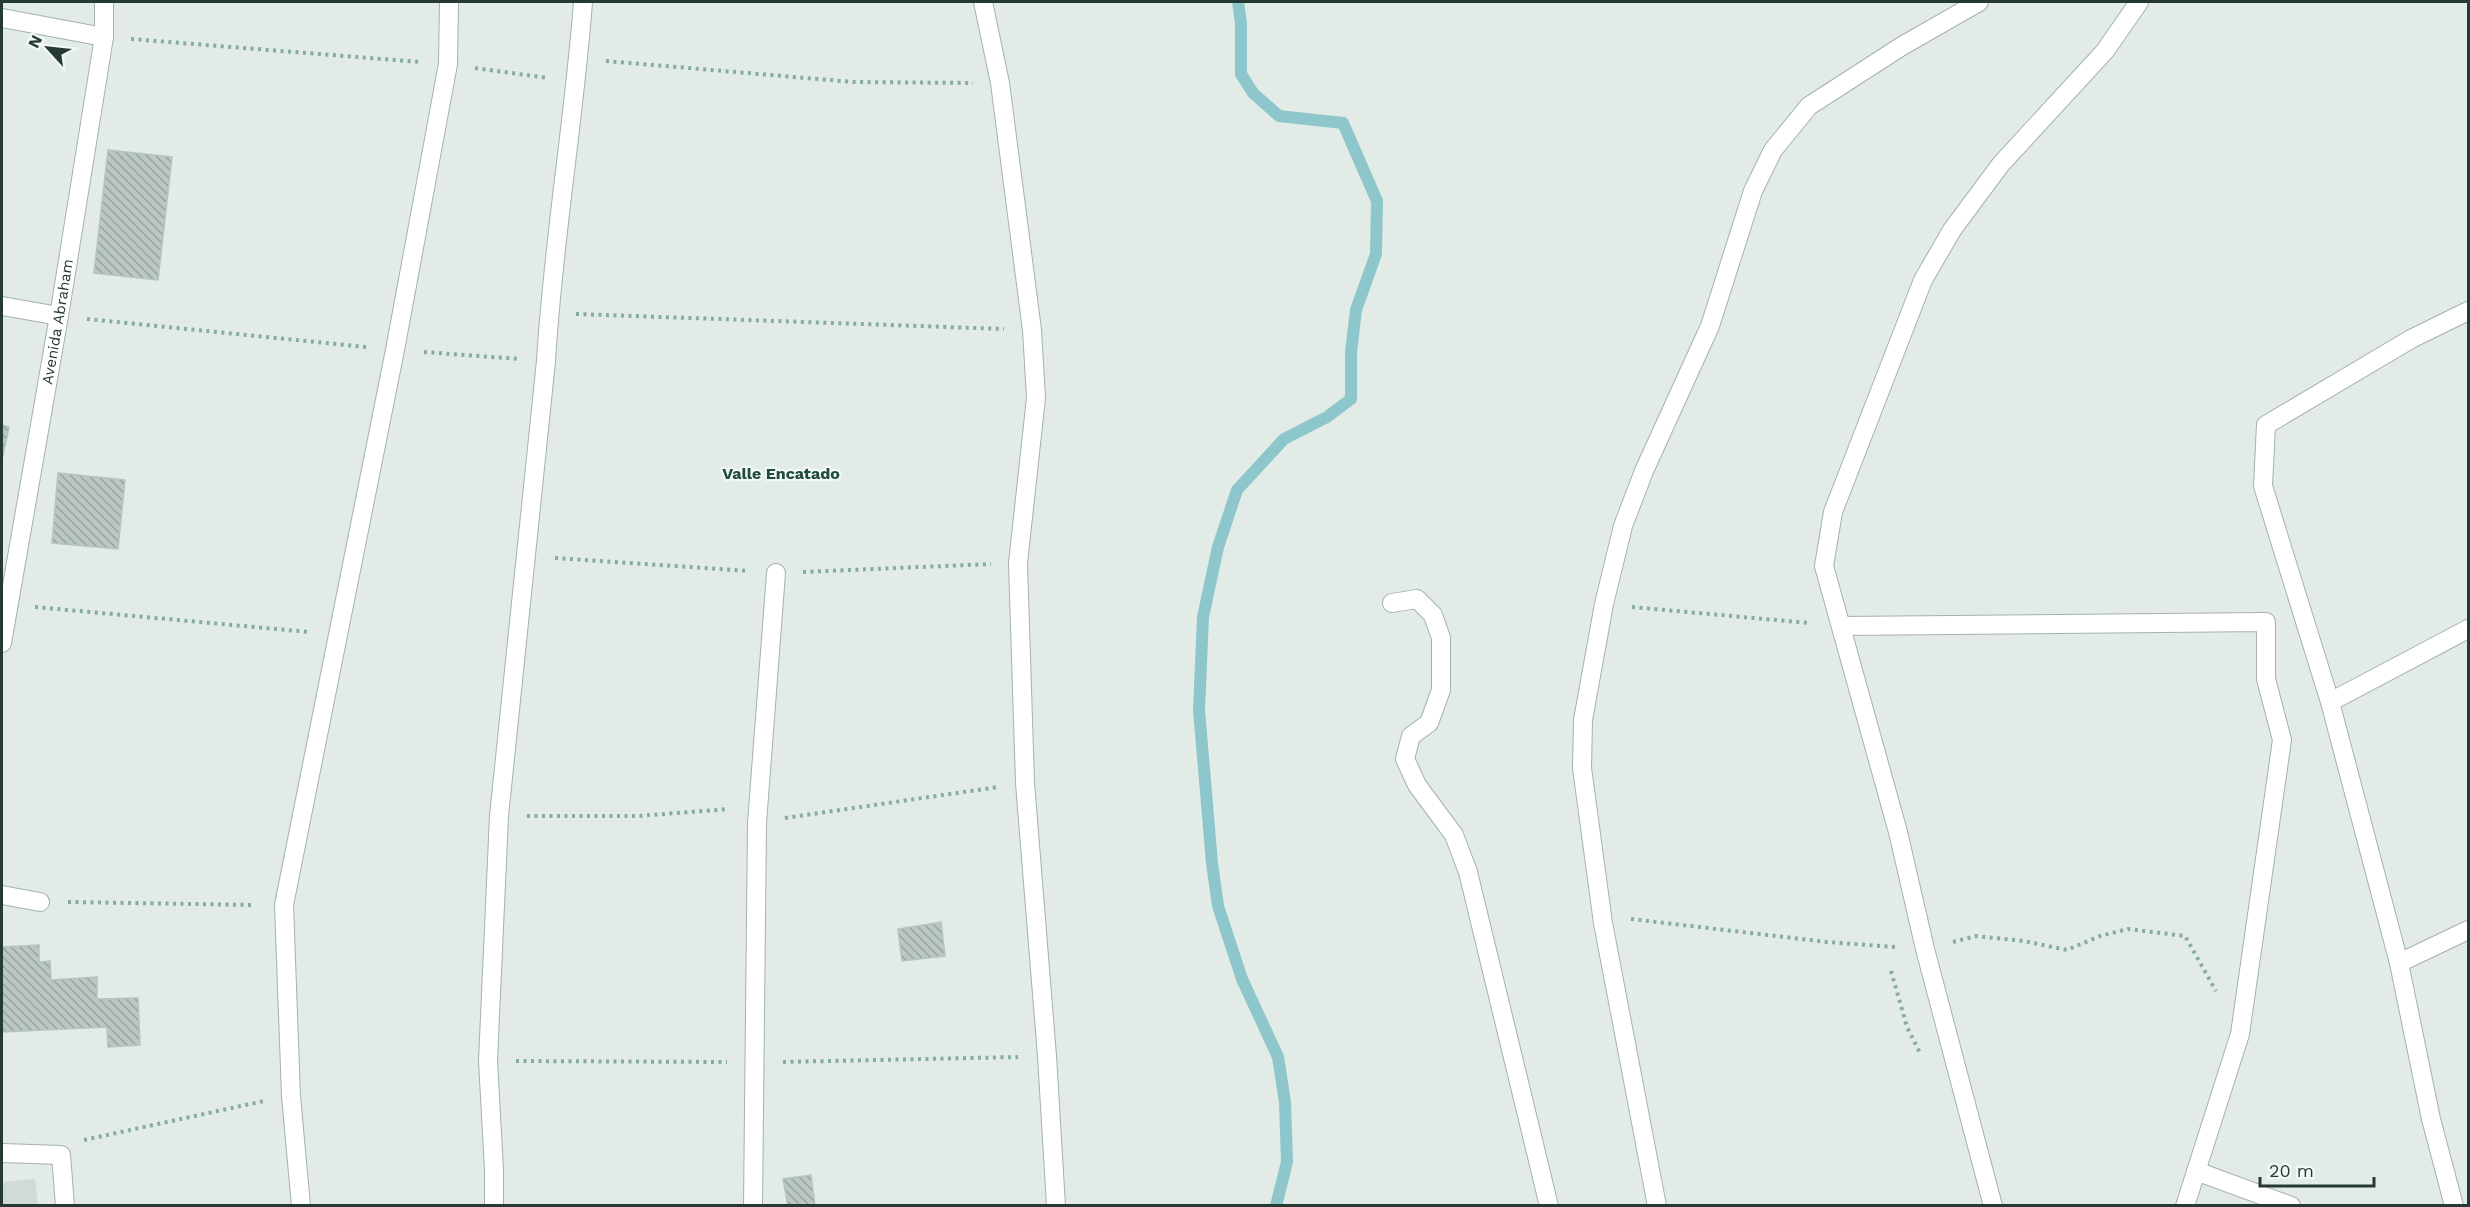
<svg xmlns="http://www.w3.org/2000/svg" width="2470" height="1207" font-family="'Work Sans',sans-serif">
<defs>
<pattern id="building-back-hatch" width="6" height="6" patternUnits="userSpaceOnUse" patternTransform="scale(1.5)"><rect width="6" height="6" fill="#bbc8c2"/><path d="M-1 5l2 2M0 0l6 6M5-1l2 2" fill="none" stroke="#98a39e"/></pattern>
</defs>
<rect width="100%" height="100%" fill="#e2ebe6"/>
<path fill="#d0dbd5" d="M35,1179L38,1205H2V1182Z"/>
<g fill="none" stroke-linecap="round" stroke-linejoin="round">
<path stroke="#8ec7cb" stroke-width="12" d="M1238,2L1241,23V74L1253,93L1279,116L1343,123L1377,201L1376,254L1356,310L1351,352V399L1327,417L1284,439L1237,490L1218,547L1203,617L1199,710L1212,863L1218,906L1242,979L1278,1057L1285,1102L1287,1162L1276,1206"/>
</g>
<path fill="url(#building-back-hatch)" stroke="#b5c4bd" stroke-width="1.5" d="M108,150L172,157L158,280L94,273Z
M2,425L9,427L2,460Z
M58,473L125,480L118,549L52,543Z
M941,922L945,956L902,961L898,929Z
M39,945V962L50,961L51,980L97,977V999L138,998L140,1045L108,1047L107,1027L2,1032V947Z
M811,1175L815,1206H788L783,1179Z"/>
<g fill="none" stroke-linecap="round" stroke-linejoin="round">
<defs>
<g id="minor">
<path d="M983,2L1000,83L1032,330L1036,398L1018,563L1025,783L1047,1056L1056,1206"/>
<path d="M2,18L104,37"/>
<path d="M2,306L59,316"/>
<path d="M1392,603L1417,599L1433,615L1441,638V690L1429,723L1411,736L1405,759L1417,785L1454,835L1468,872L1549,1206"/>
<path d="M1842,626L2266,622V679L2282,740L2240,1034L2185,1206"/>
<path id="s1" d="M2,643L59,316L104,37V2"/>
<path d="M2330,702L2468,629"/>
<path d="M2,895L40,902"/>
<path d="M2399,963L2468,930"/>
<path d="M2,1153L61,1155L65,1206"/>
<path d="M2196,1171L2291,1206"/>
<path d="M301,1206L291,1096L284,905L395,350L448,64L449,2"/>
<path d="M494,1206V1170L488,1061L499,816L546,361C553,241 574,122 583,2"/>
<path d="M753,1206L757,823L776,573"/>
<path d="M1657,1206L1603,923L1582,768L1583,720L1604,604L1623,526L1644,471L1710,326L1753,191L1773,150L1809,106L1902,46L1979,2"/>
<path d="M1993,1206L1925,949L1898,832L1824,566L1833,512L1923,280L1952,230L2001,164L2105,51L2139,2"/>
<path d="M2454,1206L2431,1119L2399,963L2330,702L2263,486L2266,425L2411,339L2468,311"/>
</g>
</defs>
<use href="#minor" stroke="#a5b2ac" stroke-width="20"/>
<path stroke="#85ac9d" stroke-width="4" stroke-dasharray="3 4.5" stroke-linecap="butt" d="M131,39L420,62
M606,61L853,82L973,83
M475,68L548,78
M576,314L1004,329
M87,319L366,347
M424,352L519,359
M555,558L748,571
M803,572L991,564
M35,607L309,632
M1632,607L1809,623
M527,816H638L729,809
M785,818L998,787
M68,902L255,905
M1631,919L1827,942L1895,947
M1953,942L1976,936L2024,941L2067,950L2100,936L2128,929L2185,936L2216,991
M1891,971L1907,1027L1921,1055
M516,1061L727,1062
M783,1062L1018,1057
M84,1140L264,1101"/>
<use href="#minor" stroke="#fff" stroke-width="18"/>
</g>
<g text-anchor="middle" stroke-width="4.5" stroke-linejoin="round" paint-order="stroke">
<g font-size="15" fill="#243a32" stroke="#f2f8f5">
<text dy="5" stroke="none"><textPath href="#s1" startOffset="326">Avenida Abraham</textPath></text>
</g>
<g font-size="16" font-weight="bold" fill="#214b3d" stroke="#f2f8f5">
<text x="781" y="479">Valle Encatado</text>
</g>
</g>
<rect width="2470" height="1207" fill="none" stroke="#243a32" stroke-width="6"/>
<g transform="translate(48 48) rotate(297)" stroke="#f2f8f5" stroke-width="4.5" paint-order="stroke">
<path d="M0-4.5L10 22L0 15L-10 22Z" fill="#243a32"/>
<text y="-9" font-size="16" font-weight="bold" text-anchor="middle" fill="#243a32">N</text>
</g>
<path d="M2260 1177v9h114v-9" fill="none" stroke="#243a32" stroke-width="3"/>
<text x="2269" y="1177" font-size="18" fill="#243a32" stroke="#f2f8f5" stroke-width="4.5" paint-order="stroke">20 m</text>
</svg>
